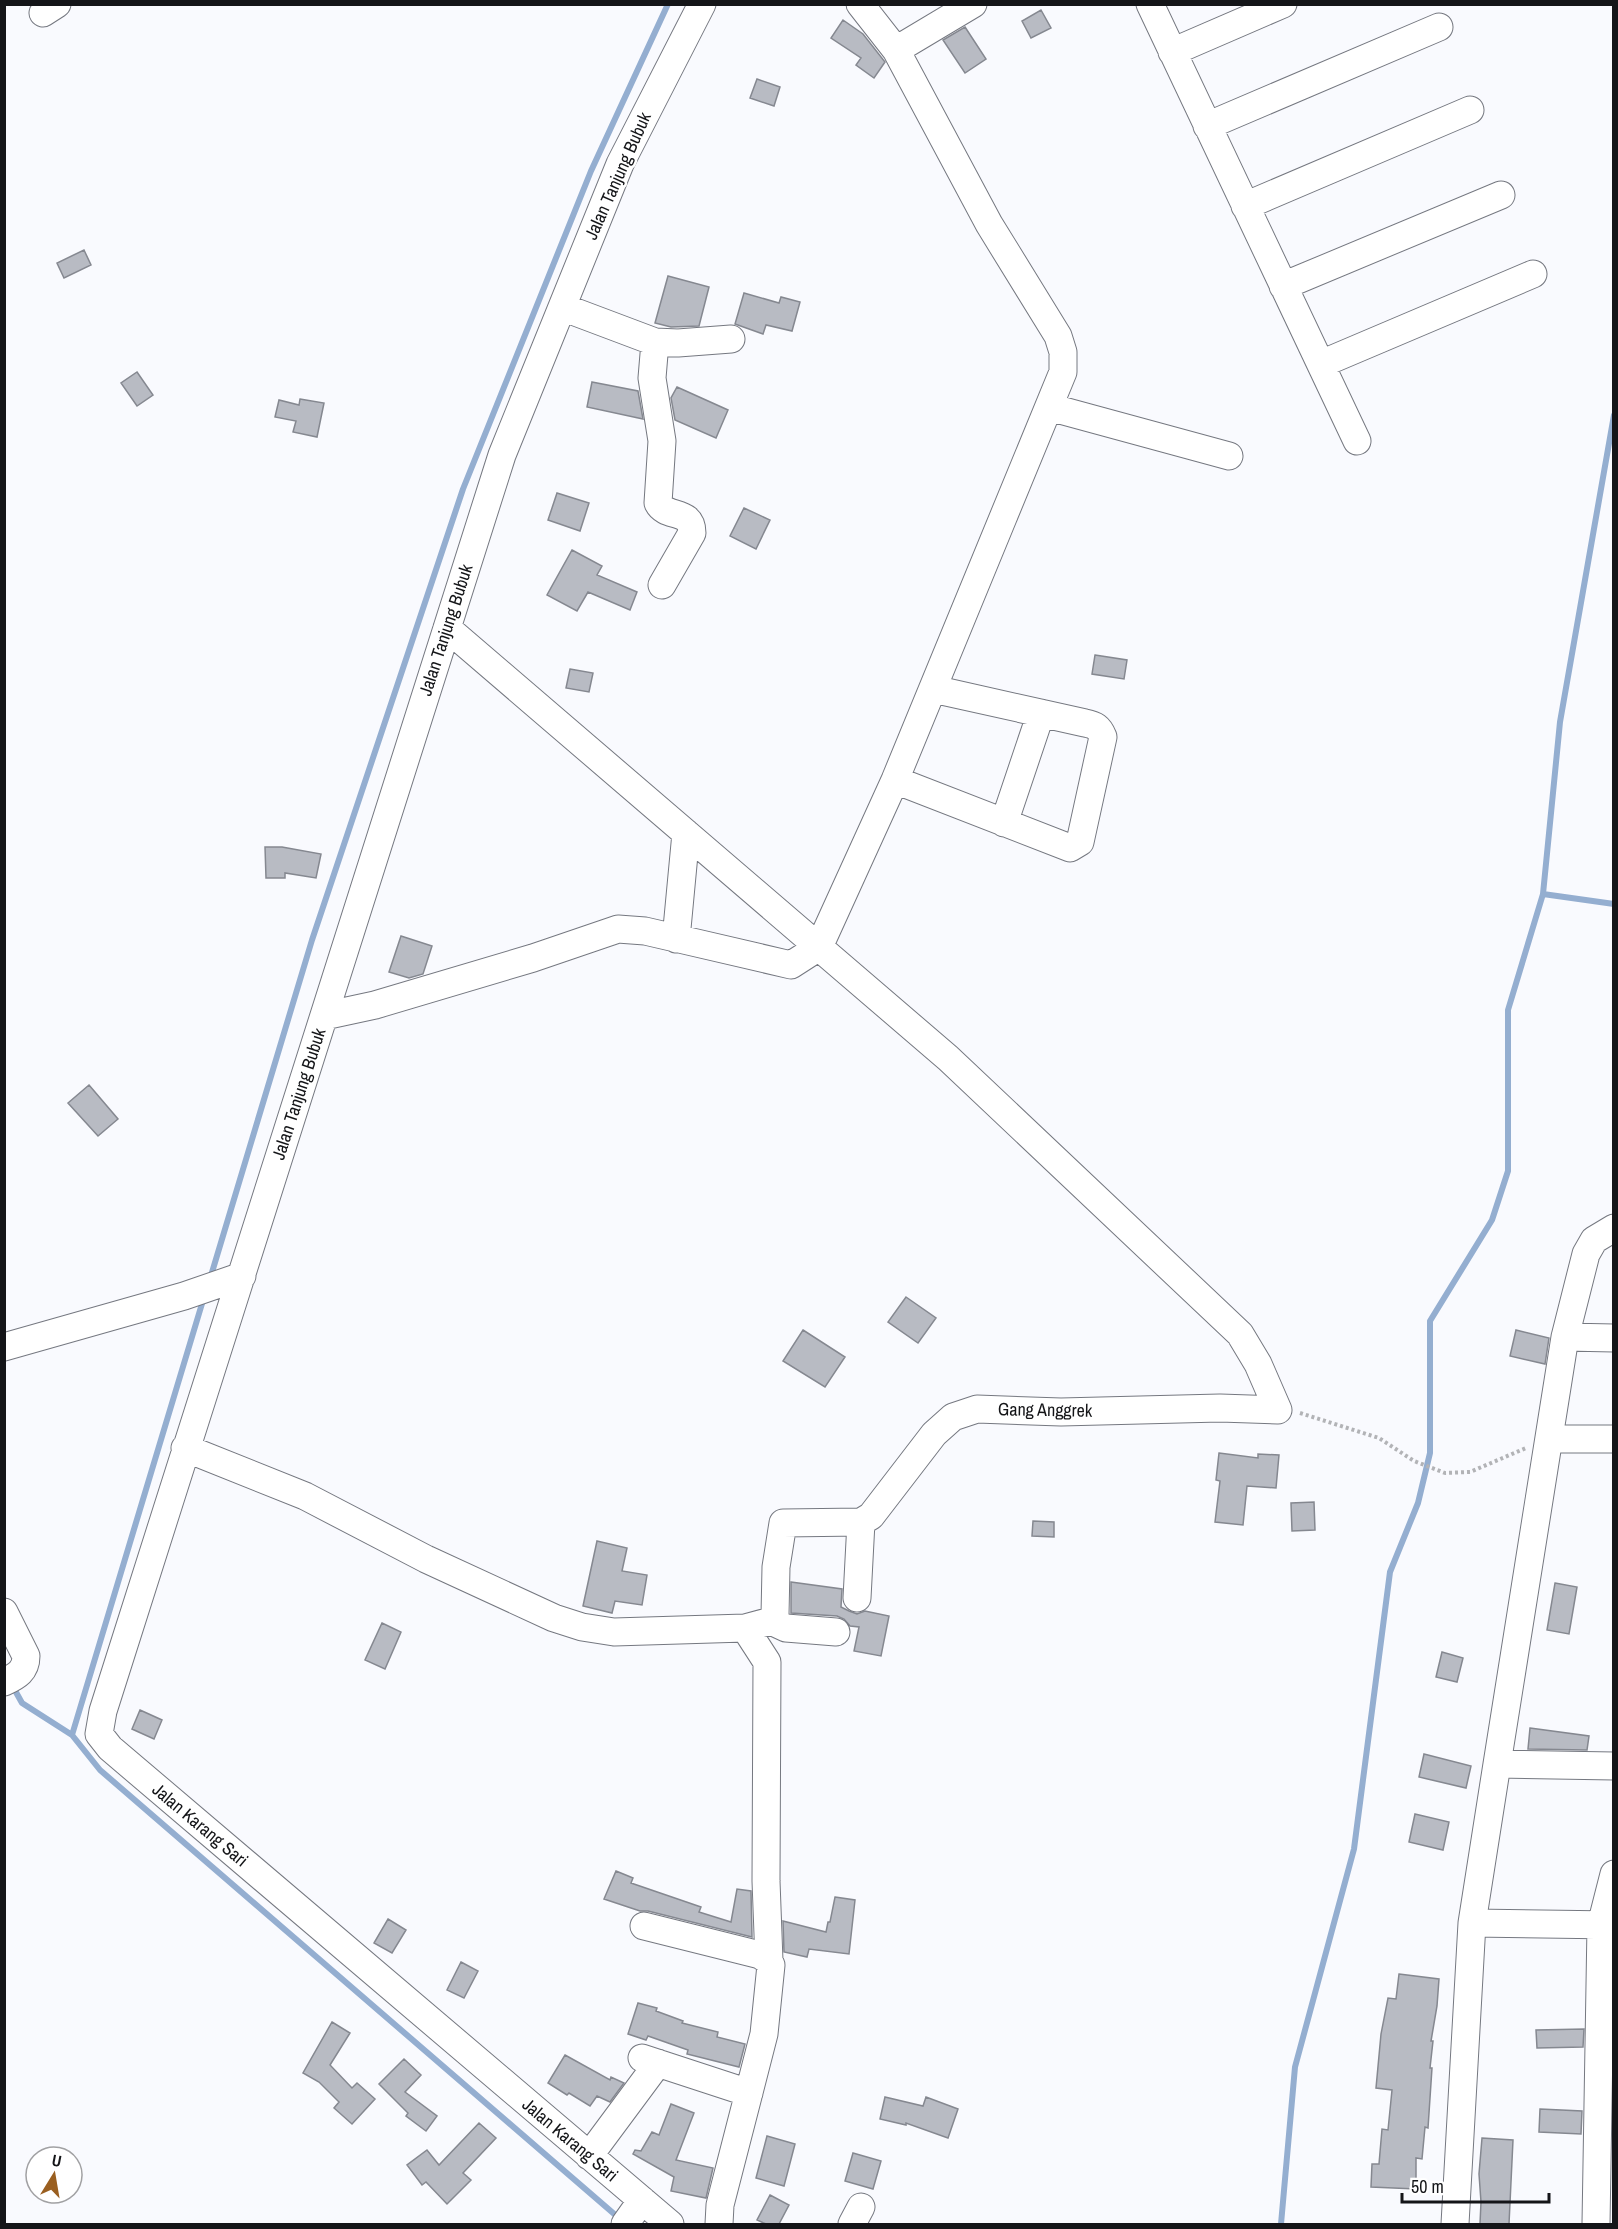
<svg xmlns="http://www.w3.org/2000/svg" width="1618" height="2229" font-family="'Archivo Narrow',sans-serif">
<rect width="100%" height="100%" fill="#f9fafe"/>
<g fill="none" stroke-linecap="round" stroke-linejoin="round">
<path stroke="#94aed0" stroke-width="6" d="M1543,894L1614,904
M210,1279L312,940L463,489L591,171L668,4
M12,1685L22,1703L72,1735L100,1770L620,2219
M72,1735L204,1297
M1281,2224L1295,2067L1354,1849L1390,1572L1418,1503L1430,1453V1321L1492,1220L1508,1171V1010L1543,894L1560,722L1614,415"/>
</g>
<path fill="#b8bbc3" stroke="#858890" stroke-width="1.5" d="M1041,10L1051,28L1031,38L1022,21Z
M843,20L863,34L885,62L874,78L856,65L861,58L831,38Z
M965,27L986,59L965,73L943,40Z
M757,79L780,87L774,106L750,98Z
M84,250L91,265L64,278L57,263Z
M668,276L709,287L699,326L671,327L655,323Z
M744,293L779,303L781,297L800,302L792,331L766,325L763,334L735,324Z
M137,372L153,395L137,406L121,383Z
M592,382L638,391L643,419L587,407Z
M677,387L728,410L716,438L675,420L671,398Z
M300,399L324,403L317,437L293,432L296,421L275,417L279,400L299,405Z
M557,493L589,503L580,531L548,520Z
M744,508L770,520L756,549L730,536Z
M572,550L602,566L597,575L637,592L630,610L588,592L577,611L547,595Z
M1095,655L1127,660L1124,679L1092,674Z
M570,669L593,673L589,692L566,688Z
M265,847H282L321,854L316,878L285,873V878H266Z
M401,936L432,946L423,974L409,978L389,972Z
M89,1085L118,1119L98,1136L68,1103Z
M906,1297L936,1318L918,1343L888,1322Z
M803,1330L845,1357L825,1387L783,1361Z
M1516,1330L1549,1338L1545,1364L1510,1356Z
M1219,1453L1258,1458V1454L1279,1455L1276,1488L1247,1486L1243,1525L1215,1522L1220,1481L1216,1480Z
M1314,1502L1315,1530L1292,1531L1291,1503Z
M1033,1521L1054,1522V1537L1032,1536Z
M597,1541L627,1548L622,1571L647,1575L642,1605L615,1601L612,1613L583,1606Z
M791,1582L842,1589L841,1607L849,1611L857,1614L865,1611L889,1616L881,1656L854,1651L859,1627L850,1626L844,1619L837,1616L791,1613Z
M1555,1583L1577,1587L1569,1634L1547,1630Z
M382,1623L401,1632L385,1669L365,1660Z
M1442,1652L1463,1658L1457,1682L1436,1677Z
M140,1710L162,1720L154,1739L132,1729Z
M1530,1728L1589,1736L1587,1750L1528,1749Z
M1424,1754L1471,1766L1466,1788L1419,1777Z
M1415,1814L1449,1822L1443,1850L1409,1842Z
M616,1871L633,1878L631,1883L701,1907L699,1912L731,1922L737,1889L751,1891L752,1937L648,1911H640L604,1899Z
M835,1897L855,1900L849,1954L809,1949L807,1957L784,1952L783,1921L826,1932L828,1922H830Z
M388,1919L406,1930L392,1953L374,1943Z
M461,1962L478,1971L464,1998L447,1990Z
M1399,1974L1439,1979L1437,2006L1431,2041H1433L1430,2068H1432L1428,2128L1425,2127L1422,2159L1416,2158V2189L1371,2187L1372,2164H1379L1382,2129L1388,2130L1392,2090L1376,2088L1381,2034L1388,1998L1396,1999Z
M638,2003L657,2008L656,2011L683,2021L682,2023L718,2032L717,2037L745,2044L739,2067L687,2054L688,2050L648,2036L646,2040L628,2034Z
M332,2022L350,2033L330,2065L352,2088L357,2083L375,2099L352,2124L334,2108L339,2102L319,2082L303,2073Z
M1584,2029L1583,2047L1537,2048L1536,2030Z
M565,2055L610,2080L611,2077L624,2083L610,2102L597,2096L590,2106L569,2093L567,2095L548,2083Z
M404,2059L421,2075L405,2092L437,2116L426,2131L406,2116L408,2113L379,2084Z
M885,2097L923,2106L926,2097L958,2109L948,2138L906,2123V2125L880,2119Z
M671,2104L694,2113L676,2160L713,2168L706,2198L671,2191L674,2177L633,2154L635,2150L641,2151L652,2132L659,2135Z
M1540,2109L1582,2111L1581,2134L1539,2132Z
M479,2123L496,2138L463,2173L471,2180L447,2204L426,2182L422,2185L407,2165L427,2150L439,2165Z
M767,2136L795,2144L784,2186L756,2178Z
M1482,2138L1513,2140L1509,2224H1480L1481,2202L1479,2174Z
M853,2153L881,2161L873,2189L845,2181Z
M770,2195L789,2205L779,2224H766L757,2220Z"/>
<g fill="none" stroke-linecap="round" stroke-linejoin="round">
<defs>
<path id="minor" d="M1150,4L1357,441
M43,13L57,4
M896,50L973,4
M1172,52L1283,4
M1207,126L1439,27
M1245,206L1470,110
M1283,286L1501,195
M562,307L655,342L678,343L731,339
M655,342L652,378L662,441L658,503C666,519 692,508 692,533L662,585
M1321,364L1533,274
M1049,407L1229,456
M447,628L948,1058L1240,1334L1258,1364L1278,1410L1220,1408L1061,1412L977,1409L953,1417L934,1434L871,1516L861,1522
M895,780L1070,848L1080,842L1103,737C1099,727 1095,725 1085,723L933,689
M1004,823L1041,713
M676,939L686,833
M324,1016L375,1005L533,958L618,929L645,931L791,965L819,947L895,780L1063,372V352L1058,336L989,224L896,50L860,4
M1565,1337L1614,1338
M4,1347L184,1296L242,1276
M1549,1439H1614
M185,1448L305,1496L426,1559L554,1618L582,1627L614,1632L745,1628L771,1621L775,1615L776,1567L783,1523L861,1522
M857,1598L861,1522
M4,1612L26,1656C26,1671 17,1676 4,1682
M771,1621L786,1628L836,1632
M745,1628L767,1662L766,1881L769,1961
M1497,1764L1614,1766
M1472,1923L1614,1925
M644,1926L760,1955L769,1961L771,1965L764,2034L720,2205L719,2224
M642,2058L749,2093
M589,2156L658,2063
M625,2224L642,2200
M670,2224L110,1748L99,1734L103,1711L502,455L620,164L702,4
M852,2224L861,2207
M1455,2224L1472,1923L1497,1764L1565,1337L1586,1254L1594,1240L1614,1228
M1596,2224L1601,1925L1614,1874"/>
</defs>
<use href="#minor" stroke="#757880" stroke-width="29"/>
<path stroke="#b2b3b6" stroke-width="4" stroke-dasharray="3 3" stroke-linecap="butt" d="M1300,1413L1379,1438L1414,1461L1445,1473L1470,1472L1526,1448"/>
<use href="#minor" stroke="#fff" stroke-width="27"/>
</g>
<g text-anchor="middle" stroke-width="5" stroke-linejoin="round" paint-order="stroke">
<g font-size="18" fill="#141518" stroke="#fff">
<text transform="translate(618 176) rotate(-66)" y="6">Jalan Tanjung Bubuk</text>
<text transform="translate(446 630) rotate(-72)" y="6">Jalan Tanjung Bubuk</text>
<text transform="translate(299 1094) rotate(-72)" y="6">Jalan Tanjung Bubuk</text>
<text transform="translate(1045 1410) rotate(1)" y="6">Gang Anggrek</text>
<text transform="translate(200 1825) rotate(40)" y="6">Jalan Karang Sari</text>
<text transform="translate(570 2140) rotate(40)" y="6">Jalan Karang Sari</text>
</g>
</g>
<rect width="1618" height="2229" fill="none" stroke="#141518" stroke-width="12"/>
<g transform="translate(54 2175) rotate(11)"><circle r="28" fill="#ffffff" stroke="#a1a1a3" stroke-width="1.5"/>
<path d="M0-4.5L10 22L0 15L-10 22Z" fill="#9a5f20"/>
<text y="-9" font-size="16" font-weight="bold" text-anchor="middle" fill="#141518">U</text>
</g>
<path d="M1402 2193v9h147v-9" fill="none" stroke="#141518" stroke-width="3"/>
<text x="1411" y="2193" font-size="18" fill="#141518" stroke="#ffffff" stroke-width="4.5" paint-order="stroke">50 m</text>
</svg>
